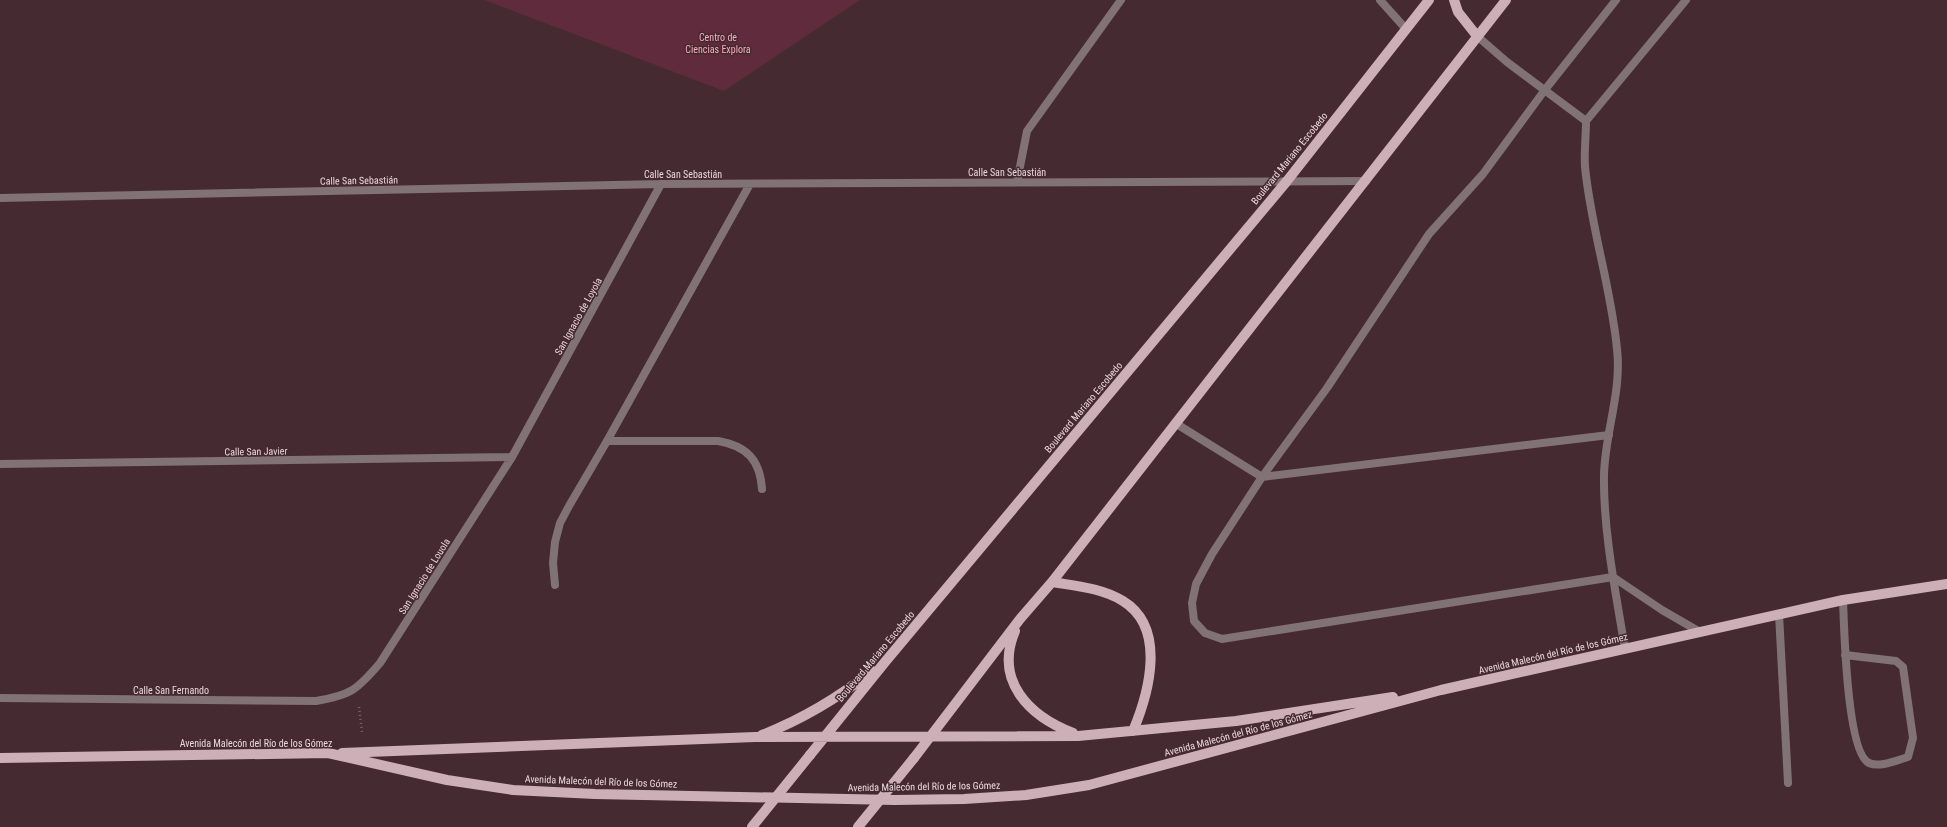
<svg xmlns="http://www.w3.org/2000/svg" width="1947" height="827" font-family="'Roboto Condensed',sans-serif">
<rect width="100%" height="100%" fill="#462a32"/>
<path fill="#602b3c" d="M484,0H860L724,91Z"/>
<g fill="none" stroke-linecap="round" stroke-linejoin="round">
<path stroke="#7e656c" stroke-width="2.5" stroke-dasharray="1 3" stroke-linecap="butt" d="M359,707L362,732"/>
<path stroke="#817276" stroke-width="8" d="M1380,0L1406,29
M1616,0L1544,91L1483,174L1429,234L1327,388L1262,477L1212,554L1196,584L1192,603L1194,621L1205,633L1222,639L1613,577L1662,610L1700,632
M1477,36L1507,62L1586,121C1586,136 1584,152 1585,167C1591,228 1611,287 1617,349C1622,392 1605,432 1604,475C1603,530 1616,594 1625,649
M1586,121L1686,0
M1017,182L1027,131L1121,0
M1175,423L1262,477L1609,435
M1843,600C1844,626 1847,753 1869,763C1880,768 1897,760 1908,757L1913,738L1903,667L1896,661L1845,655
M1779,614L1788,783"/>
<path stroke="#817276" stroke-width="8" d="M0,198L661,184L1366,181
M607,441H718C747,446 760,460 762,489
M0,464L512,457
M555,585L553,563L555,542L560,523L569,506L607,441L750,184
M0,698L316,701C351,695 357,690 380,663L512,457L661,184"/>
<path stroke="#cdb0b7" stroke-width="10" d="M1454,0L1458,12L1477,36
M1052,582C1076,586 1102,588 1123,601C1167,628 1149,693 1133,731
M1015,631C994,681 1029,716 1073,733
M762,735C803,719 838,698 872,671
M342,753L755,737L1078,736L1236,721L1393,697
M810,755L885,662L1287,181L1429,0
M0,758L328,753L447,780L513,790L595,794L895,800L964,799L1026,795L1089,785L1441,690L1843,600L1947,584
M914,758L1020,619L1052,582L1506,0"/>
<path stroke="#cdb0b7" stroke-width="10" d="M752,827L810,755
M858,827L914,758"/>
</g>
<g text-anchor="middle" stroke-width="3" stroke-linejoin="round" paint-order="stroke">
<g font-size="10" fill="#f9aac0" stroke="#462a32">
<text x="718" y="41">Centro de<tspan x="718" dy="12">Ciencias Explora</tspan></text>
</g>
<g font-size="10" fill="#e9d7db" stroke="#462a32">
<text transform="translate(1289 158) rotate(-51)" y="4">Boulevard Mariano Escobedo</text>
<text x="1007" y="176">Calle San Sebastián</text>
<text x="683" y="178">Calle San Sebastián</text>
<text transform="translate(359 180) rotate(-1)" y="4">Calle San Sebastián</text>
<text transform="translate(578 316) rotate(-61)" y="4">San Ignacio de Loyola</text>
<text transform="translate(1083 407) rotate(-50)" y="4">Boulevard Mariano Escobedo</text>
<text transform="translate(256 451) rotate(-1)" y="4">Calle San Javier</text>
<text transform="translate(424 576) rotate(-58)" y="4">San Ignacio de Louola</text>
<text transform="translate(1553 653) rotate(-13)" y="4">Avenida Malecón del Río de los Gómez</text>
<text transform="translate(875 656) rotate(-50)" y="4">Boulevard Mariano Escobedo</text>
<text x="171" y="694">Calle San Fernando</text>
<text transform="translate(1238 733) rotate(-15)" y="4">Avenida Malecón del Río de los Gómez</text>
<text x="256" y="747">Avenida Malecón del Río de los Gómez</text>
<text transform="translate(601 781) rotate(2)" y="4">Avenida Malecón del Río de los Gómez</text>
<text transform="translate(924 786) rotate(-1)" y="4">Avenida Malecón del Río de los Gómez</text>
</g>
</g>
</svg>
